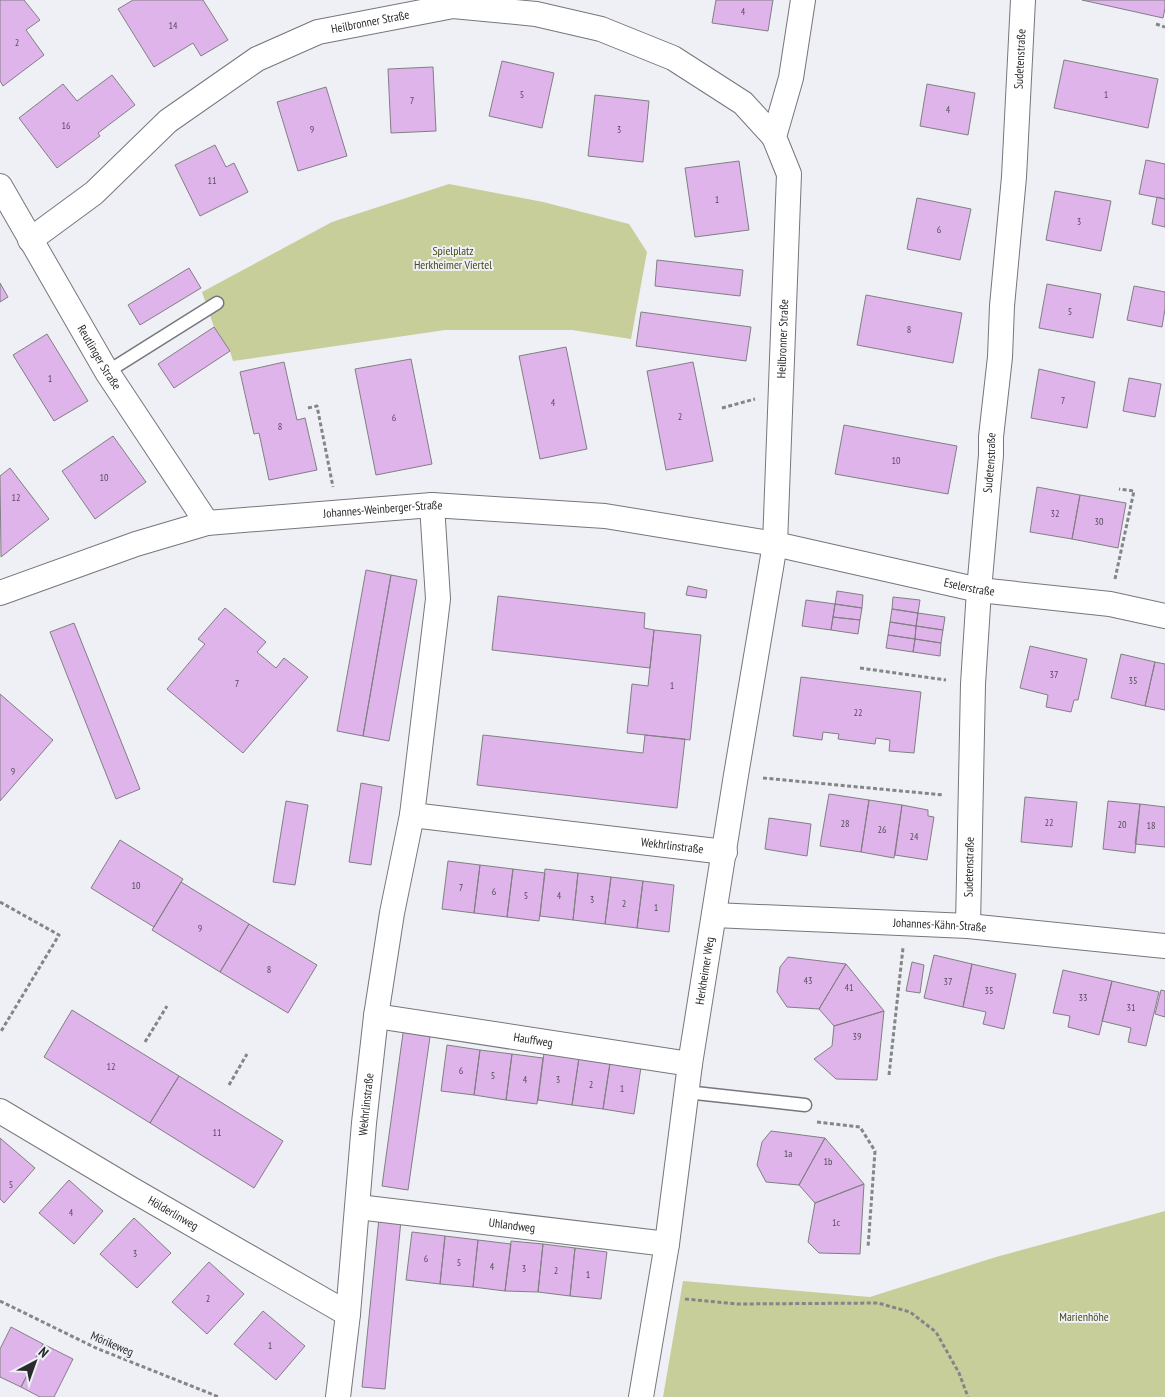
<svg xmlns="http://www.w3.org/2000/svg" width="1165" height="1397" font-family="'PT Sans Narrow',sans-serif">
<rect width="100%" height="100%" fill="#eef0f5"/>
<path fill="#c7ce99" d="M449,184L543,202L629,224L647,252L631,339L572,330H445L233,361L230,351L214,327L202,292L332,222Z
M1165,1211V1397H663L683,1281L870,1297L996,1257Z"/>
<path fill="#deb4eb" stroke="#827f83" d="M0,0H24L40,20L26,30L44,55L3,86L0,81Z
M133,0H203L228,40L201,56L193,43L154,67L118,9Z
M716,0H773L768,31L712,23Z
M1082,0H1165V8L1163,18Z
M1064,60L1158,79L1148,128L1054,108Z
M502,61L554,73L542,128L489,116Z
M433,67L436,131L391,133L388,69Z
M112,75L135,105L98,133L100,136L57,168L19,118L63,84L77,101Z
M927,84L975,93L968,135L920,126Z
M326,87L347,156L298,171L277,102Z
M595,95L649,101L643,162L588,156Z
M215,145L226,167L234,163L248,192L200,216L175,165Z
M1146,160L1165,164V199L1139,194Z
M739,161L749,230L695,237L685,168Z
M1055,191L1111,201L1101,251L1046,240Z
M1157,197L1165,199V227L1152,224Z
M917,198L971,209L960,260L907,249Z
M657,260L743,270L740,296L655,286Z
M189,268L201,288L140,325L128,305Z
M0,283L8,297L0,302Z
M1047,284L1101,294L1093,338L1039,328Z
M1134,286L1165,292V309L1162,327L1127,320Z
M866,295L962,313L953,363L857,345Z
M641,312L751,327L746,361L636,346Z
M214,327L230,351L174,388L158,364Z
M47,334L88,401L54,421L13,355Z
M566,347L587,449L540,459L519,356Z
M411,359L432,464L376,475L355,369Z
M284,362L297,420L305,418L317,470L269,480L259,433L254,434L240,372Z
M693,362L713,461L666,470L647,371Z
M1039,369L1095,382L1087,428L1031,418Z
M1129,378L1161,384L1155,417L1123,411Z
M844,425L957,446L948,494L835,474Z
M113,436L146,482L95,519L62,471Z
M10,468L49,519L1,557L0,476Z
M1037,487L1080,495L1072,539L1030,532Z
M1080,495L1126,503L1118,548L1072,539Z
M366,570L391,575L363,736L337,731Z
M391,575L417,580L389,741L363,736Z
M688,586L707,590L706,598L686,595Z
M837,591L863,595L862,608L835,604Z
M498,596L645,613L644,628L654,630L650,668L492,650Z
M893,597L920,600L918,613L892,609Z
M806,600L835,604L831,630L802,626Z
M835,604L862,608L860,620L833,617Z
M225,608L266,642L257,652L276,668L284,658L308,677L243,753L167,689L205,644L198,639Z
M892,609L918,613L916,626L890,622Z
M918,613L945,617L943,630L916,626Z
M833,617L860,620L858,634L831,630Z
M890,622L916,626L915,639L888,635Z
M74,623L140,789L116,799L50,632Z
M916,626L943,630L941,643L915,639Z
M654,630L701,635L690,740L627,733L632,684L648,686Z
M888,635L915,639L913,652L886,648Z
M915,639L941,643L940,656L913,652Z
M1030,646L1087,659L1078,700H1074L1071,712L1046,707L1048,695L1020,688Z
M1121,654L1155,662L1145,706L1111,698Z
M1155,662L1165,664V710L1145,706Z
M801,677L921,692L914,753L889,751L890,740L876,738L875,744L838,739L839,734L823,732L822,740L793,736Z
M0,694L53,740L0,801Z
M483,735L643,753L645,735L685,739L677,808L477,785Z
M361,783L382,787L371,865L349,862Z
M829,794L869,800L861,852L820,846Z
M1025,797L1077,802L1072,847L1021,842Z
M869,800L902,805L894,858L861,852Z
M286,801L308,805L295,885L273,882Z
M1108,801L1140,804L1135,853L1103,849Z
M1140,804L1165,807V847L1135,844Z
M902,805L928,810V816L934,817L927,860L895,855Z
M769,818L811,824L807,856L765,849Z
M120,840L183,879L154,927L91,888Z
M448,861L480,865L474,913L442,909Z
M480,865L513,869L507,917L474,913Z
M513,869L545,873L539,921L507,917Z
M545,869L578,873L573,920L540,916Z
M578,873L611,877L605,924L573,920Z
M611,877L643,881L637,928L605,924Z
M643,881L674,885L669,932L637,928Z
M181,882L249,924L220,972L152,930Z
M249,924L317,965L288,1013L220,972Z
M934,955L972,964L963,1007L924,998Z
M788,957L846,964L819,1009L787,1007L777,992L780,967Z
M912,962L924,965L920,993L906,991Z
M846,964L884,1011L834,1026L819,1009Z
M972,964L1016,974L1004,1029L983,1024L986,1012L963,1007Z
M1063,970L1112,981L1099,1035L1068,1027L1070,1016L1053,1013Z
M1112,981L1159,992L1146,1046L1128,1042L1131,1028L1102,1021Z
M1161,990L1165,991V1017L1155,1014Z
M72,1010L179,1076L150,1123L44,1057Z
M884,1011L877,1080L836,1079L814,1059L832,1046L834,1026Z
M404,1026L431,1030L408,1190L382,1186Z
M447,1045L480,1050L474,1095L441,1091Z
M480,1050L512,1054L506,1100L474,1095Z
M544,1053L579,1058L572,1105L538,1100Z
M512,1054L543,1058L537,1104L506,1100Z
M579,1058L610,1063L603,1109L572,1105Z
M610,1063L641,1067L634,1114L603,1109Z
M179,1076L283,1141L254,1188L150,1123Z
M771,1131L825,1138L799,1185L766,1182L757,1165L762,1142Z
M0,1138L35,1168L4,1203L0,1199Z
M825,1138L864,1184L815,1203L799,1185Z
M69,1180L103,1211L74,1244L39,1213Z
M864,1184L860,1254L819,1253L808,1242L815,1203Z
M134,1218L171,1253L137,1288L100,1254Z
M379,1218L401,1220L385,1389L362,1387Z
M412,1232L445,1236L440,1284L406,1280Z
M445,1236L478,1240L473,1287L440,1284Z
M478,1240L511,1244L505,1291L473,1287Z
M511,1241L543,1244L538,1292L505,1291Z
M543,1244L575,1248L570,1296L538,1292Z
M575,1248L607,1252L601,1299L570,1296Z
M209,1262L244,1294L207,1334L172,1302Z
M263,1311L305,1346L276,1380L234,1344Z
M11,1327L43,1344L21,1387L0,1377V1349Z
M43,1344L73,1359L54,1397H40L21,1387Z"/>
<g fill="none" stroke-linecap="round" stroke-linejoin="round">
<defs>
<path id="service" d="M107,372L217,303
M686,1092L805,1105"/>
<g id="minor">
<path id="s1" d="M0,186L107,372L207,523"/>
<path id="s2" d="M30,240L94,193L168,121L257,59L318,32L453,6L536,14L601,29L673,58L743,103L774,137"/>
<path id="s3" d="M0,593L136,544L207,523L432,505L605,516L775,544L979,590L1110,604L1165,616"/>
<path id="s4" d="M412,815L725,852"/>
<path id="s5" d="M714,915L968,926L1165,946"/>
<path id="s6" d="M968,926L973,684L979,590L991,455V437L1000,357L1002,306L1014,177L1023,0"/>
<path id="s7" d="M376,1016L690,1064"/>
<path id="s8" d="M0,1111L131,1189L348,1314"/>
<path id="s9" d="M358,1207L667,1244"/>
<path id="s10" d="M338,1397L348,1314L364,1123L376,1016L392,913L412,815L438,599L432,505"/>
<path id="s11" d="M641,1397L667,1244L690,1064L736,775L775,544L789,174L774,137L791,78L803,0"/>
</g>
</defs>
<use href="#service" stroke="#75777c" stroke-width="15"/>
<use href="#minor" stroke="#75777c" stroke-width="26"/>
<path stroke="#848588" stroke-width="3" stroke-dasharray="4 2.5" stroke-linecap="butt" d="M1156,24L1165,27
M308,408L317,406L333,487
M722,408L755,399
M1115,579L1134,491L1119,489
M860,668L946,680
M763,778L944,795
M0,902L59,935L0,1033
M145,1042L167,1006
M889,1075L903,948
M229,1085L247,1054
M817,1122L860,1127L875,1151L868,1248
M685,1299L738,1304L878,1303L910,1312L936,1332L959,1373L968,1397
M0,1301L96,1348L219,1397"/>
<use href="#service" stroke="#fff" stroke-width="12"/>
<use href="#minor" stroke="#fff" stroke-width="24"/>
</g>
<g text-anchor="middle" stroke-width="4" stroke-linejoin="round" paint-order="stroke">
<g font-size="10" fill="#574d5c">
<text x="743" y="15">4</text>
<text x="173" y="29">14</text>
<text x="17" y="46">2</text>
<text x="522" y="98">5</text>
<text x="1106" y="98">1</text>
<text x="412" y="104">7</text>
<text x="948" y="113">4</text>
<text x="66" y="129">16</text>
<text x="312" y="133">9</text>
<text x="619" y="133">3</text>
<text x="212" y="184">11</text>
<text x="717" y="203">1</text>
<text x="1079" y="225">3</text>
<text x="939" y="233">6</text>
<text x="1070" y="315">5</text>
<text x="909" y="333">8</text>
<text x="50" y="382">1</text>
<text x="1063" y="404">7</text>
<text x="553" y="406">4</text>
<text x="680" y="420">2</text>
<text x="394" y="421">6</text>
<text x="280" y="430">8</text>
<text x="896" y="464">10</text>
<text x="104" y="481">10</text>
<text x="16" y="501">12</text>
<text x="1055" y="517">32</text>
<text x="1099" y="525">30</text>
<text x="1054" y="678">37</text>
<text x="1133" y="684">35</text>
<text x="237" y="687">7</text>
<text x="672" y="689">1</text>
<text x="858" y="716">22</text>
<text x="13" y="775">9</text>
<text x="1049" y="826">22</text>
<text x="845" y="827">28</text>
<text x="1122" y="828">20</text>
<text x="1151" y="829">18</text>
<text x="882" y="833">26</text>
<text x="914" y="840">24</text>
<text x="136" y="889">10</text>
<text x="461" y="891">7</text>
<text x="494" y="895">6</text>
<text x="526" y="899">5</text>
<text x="559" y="899">4</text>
<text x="592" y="903">3</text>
<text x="624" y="907">2</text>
<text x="656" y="911">1</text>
<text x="200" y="932">9</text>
<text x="269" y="973">8</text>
<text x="808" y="984">43</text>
<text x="948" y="985">37</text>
<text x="849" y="991">41</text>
<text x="989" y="994">35</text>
<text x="1083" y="1001">33</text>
<text x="1131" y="1011">31</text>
<text x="857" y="1040">39</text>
<text x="111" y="1070">12</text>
<text x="461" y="1074">6</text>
<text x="493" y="1079">5</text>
<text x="525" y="1083">4</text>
<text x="558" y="1083">3</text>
<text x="591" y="1088">2</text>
<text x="622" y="1092">1</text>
<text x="217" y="1136">11</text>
<text x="788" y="1157">1a</text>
<text x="828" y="1165">1b</text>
<text x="11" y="1188">5</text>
<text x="71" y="1216">4</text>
<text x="836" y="1226">1c</text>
<text x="135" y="1257">3</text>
<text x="426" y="1262">6</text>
<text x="459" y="1266">5</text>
<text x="492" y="1270">4</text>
<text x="524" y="1272">3</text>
<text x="556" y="1274">2</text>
<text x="588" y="1278">1</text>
<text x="208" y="1302">2</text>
<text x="270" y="1349">1</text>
</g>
<g font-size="12" fill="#2a2b2c" stroke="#eef0f5">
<text dy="4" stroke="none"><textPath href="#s2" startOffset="411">Heilbronner Straße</textPath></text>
<text dy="4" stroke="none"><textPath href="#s6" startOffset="869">Sudetenstraße</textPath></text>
<text dy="4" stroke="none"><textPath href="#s11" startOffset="1069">Heilbronner Straße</textPath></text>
<text dy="4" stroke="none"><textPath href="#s1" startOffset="198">Reutlinger Straße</textPath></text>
<text dy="4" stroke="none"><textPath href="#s6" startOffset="464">Sudetenstraße</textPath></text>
<text dy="4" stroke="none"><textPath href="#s3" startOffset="395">Johannes-Weinberger-Straße</textPath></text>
<text dy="4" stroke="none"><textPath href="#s3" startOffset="989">Eselerstraße</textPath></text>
<text dy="4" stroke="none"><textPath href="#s4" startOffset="262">Wekhrlinstraße</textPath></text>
<text dy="4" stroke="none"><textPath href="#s6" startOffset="59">Sudetenstraße</textPath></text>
<text dy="4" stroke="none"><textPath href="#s5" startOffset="226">Johannes-Kähn-Straße</textPath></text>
<text dy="4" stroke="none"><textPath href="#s11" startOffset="431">Herkheimer Weg</textPath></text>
<text dy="4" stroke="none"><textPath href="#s7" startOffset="159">Hauffweg</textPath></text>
<text dy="4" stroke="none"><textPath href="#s10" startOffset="294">Wekhrlinstraße</textPath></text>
<text dy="4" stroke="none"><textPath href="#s8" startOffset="201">Hölderlinweg</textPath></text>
<text dy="4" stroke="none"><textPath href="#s9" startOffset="155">Uhlandweg</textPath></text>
<text transform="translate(112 1344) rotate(23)" y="4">Mörikeweg</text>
</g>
<g font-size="12" fill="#474c1b" stroke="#eef0f5">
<text x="453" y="255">Spielplatz<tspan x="453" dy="14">Herkheimer Viertel</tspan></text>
<text x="1084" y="1321">Marienhöhe</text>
</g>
</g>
<g transform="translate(35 1362) rotate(41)" stroke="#eef0f5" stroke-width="4" paint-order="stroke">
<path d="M0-4L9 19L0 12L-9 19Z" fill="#2a2b2c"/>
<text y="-8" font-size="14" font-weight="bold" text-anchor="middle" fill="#2a2b2c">N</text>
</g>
</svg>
